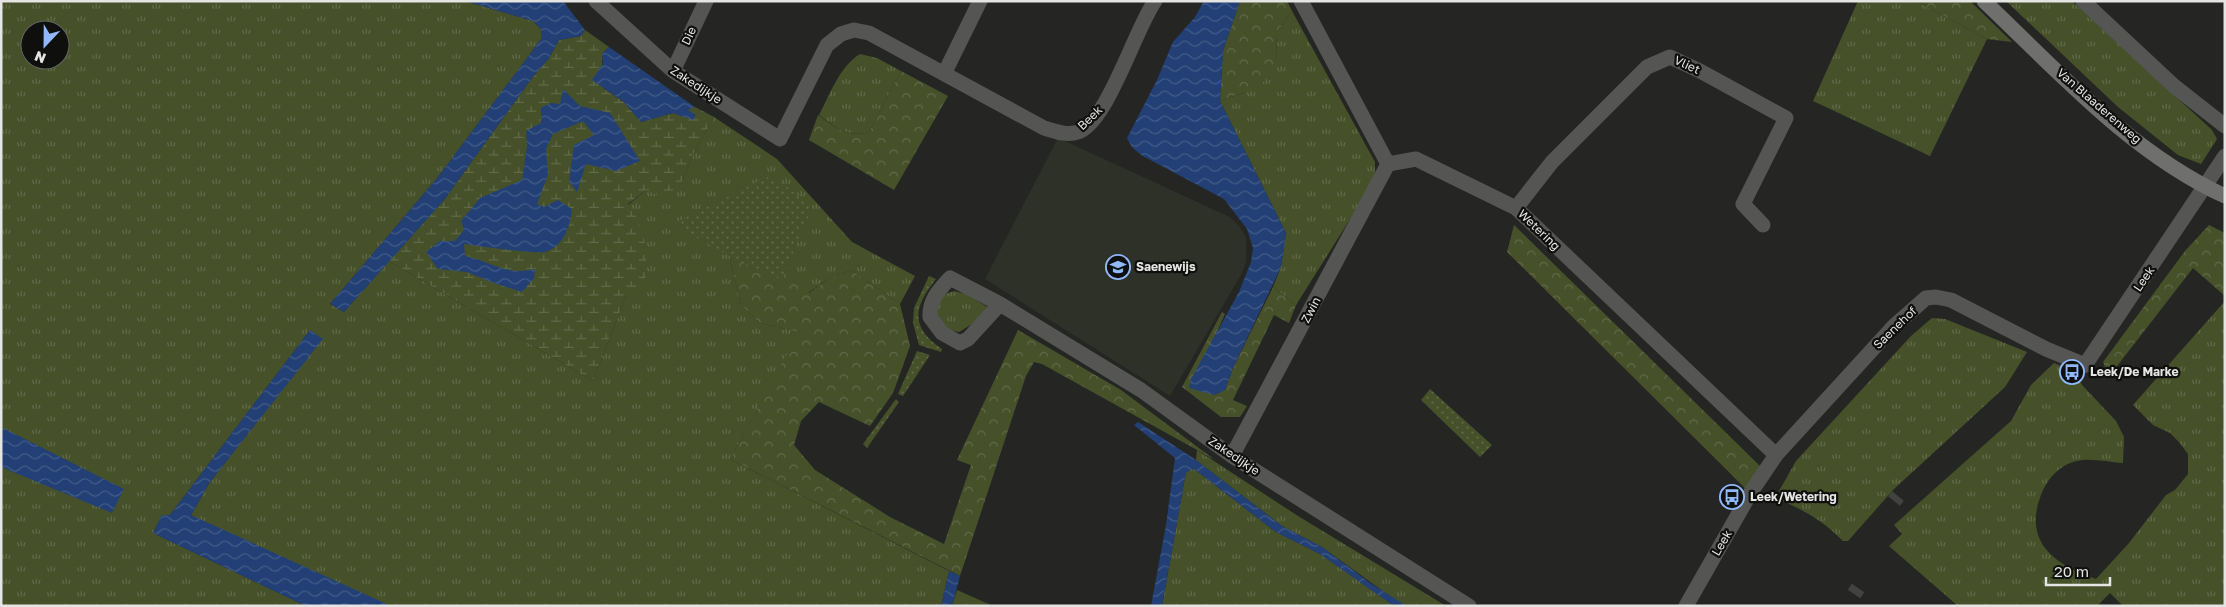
<svg xmlns="http://www.w3.org/2000/svg" width="2226" height="607" font-family="'Golos Text',sans-serif">
<defs>
<pattern id="grass-tufts" width="24" height="20" patternUnits="userSpaceOnUse" patternTransform="scale(1.25)"><rect width="24" height="20" fill="#46512a"/><path d="M3 7l-1-3M5 7V3M7 7l1-3M15 17l-1-3M17 17v-4M19 17l1-3" fill="none" stroke="#616a49"/></pattern>
<pattern id="forest-crowns" width="20" height="18" patternUnits="userSpaceOnUse" patternTransform="scale(1.25)"><rect width="20" height="18" fill="#46512a"/><path d="M2 6a3 3 0 1 1 6 0M12 15a3 3 0 1 1 6 0" fill="none" stroke="#616a49"/></pattern>
<pattern id="wetland-marsh" width="20" height="14" patternUnits="userSpaceOnUse" patternTransform="scale(1.25)"><rect width="20" height="14" fill="#46512a"/><path d="M1 5h8M5 5V1M11 12h8M15 12V8" fill="none" stroke="#616a49"/></pattern>
<pattern id="park-dots" width="8" height="8" patternUnits="userSpaceOnUse" patternTransform="scale(1.25)"><rect width="8" height="8" fill="#46512a"/><path d="M2 2h.1M6 6h.1" fill="none" stroke="#616a49" stroke-width="1.8" stroke-linecap="round"/></pattern>
<pattern id="water-waves" width="16" height="10" patternUnits="userSpaceOnUse" patternTransform="scale(1.25)"><rect width="16" height="10" fill="#224075"/><path d="M0 5q4-4 8 0t8 0" fill="none" stroke="#425b88"/></pattern>
</defs>
<rect width="100%" height="100%" fill="#252623"/>
<path fill="#2e3128" d="M1058,138L1230,217L1239,226L1246,237V261L1242,273L1170,396L985,279Z"/>
<path fill="url(#grass-tufts)" fill-rule="evenodd" d="M1,1H465L533,21L541,29L542,38L438,177L330,304L344,312L389,261L593,381L626,296L628,205L646,190L681,184L692,157L714,117L777,159L852,242L915,276L900,304L851,270L828,279L808,293L761,247L730,259L741,305L760,323L800,332L730,459L949,571L941,606H350L191,515L210,482L322,339L310,330L170,515H162L153,533L306,606H1ZM30,30H60V60H30Z
M1858,1H1916L1987,39L1930,156L1813,101Z
M2006,1H2072L2212,130L2217,139L2201,164L2178,155L2118,107Z
M1292,11L1375,162V173L1369,189L1296,305L1273,287L1281,267L1286,233L1220,101L1245,92L1276,59L1277,32Z
M860,54L877,58L901,71L869,132C848,138 835,127 819,115C830,95 839,67 860,54Z
M954,291L966,294L989,308L972,324L959,332L946,329L936,314L942,295Z
M2225,301V606H2123L2110,593L2097,606H1958L1889,546L1902,534L1894,525L2011,421L2031,385L2054,363L2073,371L2083,386L2116,421L2124,437L2123,463C2107,462 2089,457 2073,462C2060,466 2049,477 2043,490C2021,540 2052,564 2096,579L2129,543L2166,495L2175,490L2188,474V454L2179,442L2170,433L2153,425L2133,405Z
M1932,318L1945,319L2027,352L2005,387L1894,489L1848,541H1843C1821,519 1804,510 1775,498L1796,461L1911,336Z
M1197,450L1298,516L1446,606H1407L1398,602L1322,547L1282,526L1196,460Z
M1194,469L1276,532L1320,554L1395,606H1162L1186,472Z
M957,590L993,606H952Z"/>
<path fill="url(#forest-crowns)" d="M1240,1H1287L1292,11L1277,32L1276,59L1265,81L1245,92L1220,101L1223,51Z
M1916,1H1970L2012,42L1987,39Z
M901,71L948,96L894,190L809,140L818,115C835,127 848,138 869,132Z
M1514,225L1760,466L1747,490L1507,252Z
M2209,225L2225,233V296L2193,268L2114,370L2107,372L2103,362L2185,251Z
M761,247L809,293L828,279L851,270L900,304L910,346L893,393L870,426L819,402L801,421L794,445L815,470L890,517L944,544L971,465L957,460L1018,330L1121,390L1215,460L1042,364L1034,362L1026,376L960,576L730,459L799,332L760,323L741,305L730,259Z
M1273,287L1296,305L1289,323L1274,315L1233,400L1247,406L1240,417H1221L1182,387L1222,312L1225,314L1211,345L1214,395L1225,390L1233,368Z"/>
<path fill="url(#wetland-marsh)" d="M585,30L609,47L602,54L603,88L624,102L641,122L673,113L693,119L687,109L695,107L714,117L692,157L681,184L663,198L646,190L628,204C646,227 649,259 644,287L626,296L593,381L389,261L444,200L532,78L549,58L559,40L581,36Z"/>
<path fill="url(#park-dots)" d="M767,177L784,184L812,208L782,279L738,261L673,224Z
M929,276L936,279C913,308 910,327 942,349L941,352L919,345L913,323L914,308Z
M917,351L930,355L903,396L898,394Z
M1430,389L1492,445L1480,457L1421,400Z
M896,399L899,402L867,448L863,444Z"/>
<path fill="#46512a" d="M1306,596L1357,606H1304Z"/>
<path fill="url(#water-waves)" d="M465,1H563L585,30L581,36L559,40L549,58L532,78L444,200L344,312L330,304L438,177L542,38L541,29L533,21Z
M1204,1H1240L1223,51L1220,101L1286,233L1281,267L1233,368L1225,390L1214,395L1189,388L1191,379L1239,292L1251,262L1253,248L1247,229L1224,199L1141,155L1132,147L1127,138L1157,80L1173,42L1195,17Z
M609,47L695,107L688,110L696,115L693,120L673,113L641,122L624,102L592,80L603,64L602,54Z
M563,89L580,106L610,113L640,161L616,171L586,164L577,192L569,181L574,145L594,135L583,121L553,134L546,149L548,175L537,204L544,207L558,200L572,209C570,227 564,246 545,252C536,254 477,246 464,244L465,256C493,262 505,276 535,269L534,278L522,292L491,282L467,272L438,269L426,252L440,241H455L464,230L461,221L480,198L522,180L527,146L526,131L541,123V108L551,103L560,104Z
M310,330L323,339L210,482L191,515L391,606H306L153,533L162,515H170Z
M1138,422L1196,460L1282,526L1322,547L1370,583L1407,606L1391,604L1320,554L1276,532L1194,469L1186,472L1162,606H1151L1166,525L1175,458L1134,425Z
M1,427L124,489L112,513L1,467Z
M949,571L960,576L952,606H941Z"/>
<g fill="none" stroke-linecap="round" stroke-linejoin="round">
<path stroke="#424340" stroke-width="15" stroke-dasharray="15 8" stroke-linecap="butt" d="M1894,501L1898,496
M1854,594L1858,588"/>
<path stroke="#555654" stroke-width="15" d="M596,1L673,71L780,139L827,45L841,34L854,30L869,33L1044,128C1055,131 1066,136 1078,132C1108,121 1135,29 1155,1
M1301,1L1388,164L1416,159L1516,208L1776,455
M2083,1L2174,86L2225,126
M673,71L706,1
M945,72L980,1
M1516,208L1552,162L1647,67L1670,57L1700,71L1786,118L1743,204L1763,225
M1000,304L968,339L960,343L942,333L930,317C929,300 939,290 950,278L1000,304L1141,390L1232,456L1469,606
M1232,456L1388,164
M1686,606L1751,492L1776,455L1893,327L1926,298L1936,297L1951,300L2046,349L2085,365L2225,156"/>
<path stroke="#6f706e" stroke-width="15" d="M1984,1C2058,71 2131,153 2225,196"/>
</g>
<defs>
<symbol id="school-ring" viewBox="-11 -11 22 22"><circle r="9.5" fill="#0f0f0e" stroke="#90b8fd" stroke-width="1.5"/><path d="M0-5L7-2L0 1L-7-2ZM-4 1L0 2.5L4 1V4Q0 6-4 4Z" fill="#90b8fd"/></symbol>
<symbol id="bus-ring" viewBox="-11 -11 22 22"><circle r="9.5" fill="#0f0f0e" stroke="#90b8fd" stroke-width="1.5"/><path d="M-5-6H5V4H4V6H2V4H-2V6H-4V4H-5ZM-3.5-4V0h7V-4ZM-3.5 1.2v1.5H-2V1.2ZM2 1.2v1.5H3.5V1.2Z" fill="#90b8fd"/></symbol>
</defs>
<g fill-rule="evenodd">
<use href="#school-ring" x="1104" y="253" width="28" height="28"/>
<use href="#bus-ring" x="2058" y="358" width="28" height="28"/>
<use href="#bus-ring" x="1718" y="483" width="28" height="28"/>
</g>
<g text-anchor="middle" stroke-width="4.5" stroke-linejoin="round" paint-order="stroke">
<g font-size="12" fill="#e5e5e3" stroke="#0f0f0e">
<text transform="translate(689 36) rotate(-65)" y="4">Die</text>
<text transform="translate(1687 65) rotate(25)" y="4">Vliet</text>
<text transform="translate(696 85) rotate(33)" y="4">Zakedijkje</text>
<text transform="translate(2099 106) rotate(41)" y="4">Van Blaaderenweg</text>
<text transform="translate(1090 118) rotate(-44)" y="4">Beek</text>
<text transform="translate(1539 230) rotate(44)" y="4">Wetering</text>
<text transform="translate(2144 279) rotate(-56)" y="4">Leek</text>
<text transform="translate(1311 310) rotate(-62)" y="4">Zwin</text>
<text transform="translate(1895 328) rotate(-44)" y="4">Saenehof</text>
<text transform="translate(1234 456) rotate(34)" y="4">Zakedijkje</text>
<text transform="translate(1722 543) rotate(-60)" y="4">Leek</text>
</g>
<g font-size="12" font-weight="bold" fill="#e5e5e3" stroke="#0f0f0e" text-anchor="start">
<text x="1136" y="271">Saenewijs</text>
<text x="2090" y="376">Leek/De Marke</text>
<text x="1750" y="501">Leek/Wetering</text>
</g>
</g>
<rect width="2226" height="607" fill="none" stroke="#e5e5e3" stroke-width="5"/>
<g transform="translate(45 45) rotate(202)"><circle r="24" fill="#0f0f0e" stroke="#656563"/>
<path d="M0-4L9 19L0 12L-9 19Z" fill="#90b8fd"/>
<text y="-8" font-size="14" font-weight="bold" text-anchor="middle" fill="#e5e5e3">N</text>
</g>
<path d="M2046 577v8h64v-8" fill="none" stroke="#e5e5e3" stroke-width="2.5"/>
<text x="2054" y="577" font-size="15" fill="#e5e5e3" stroke="#0f0f0e" stroke-width="4" paint-order="stroke">20 m</text>
</svg>
